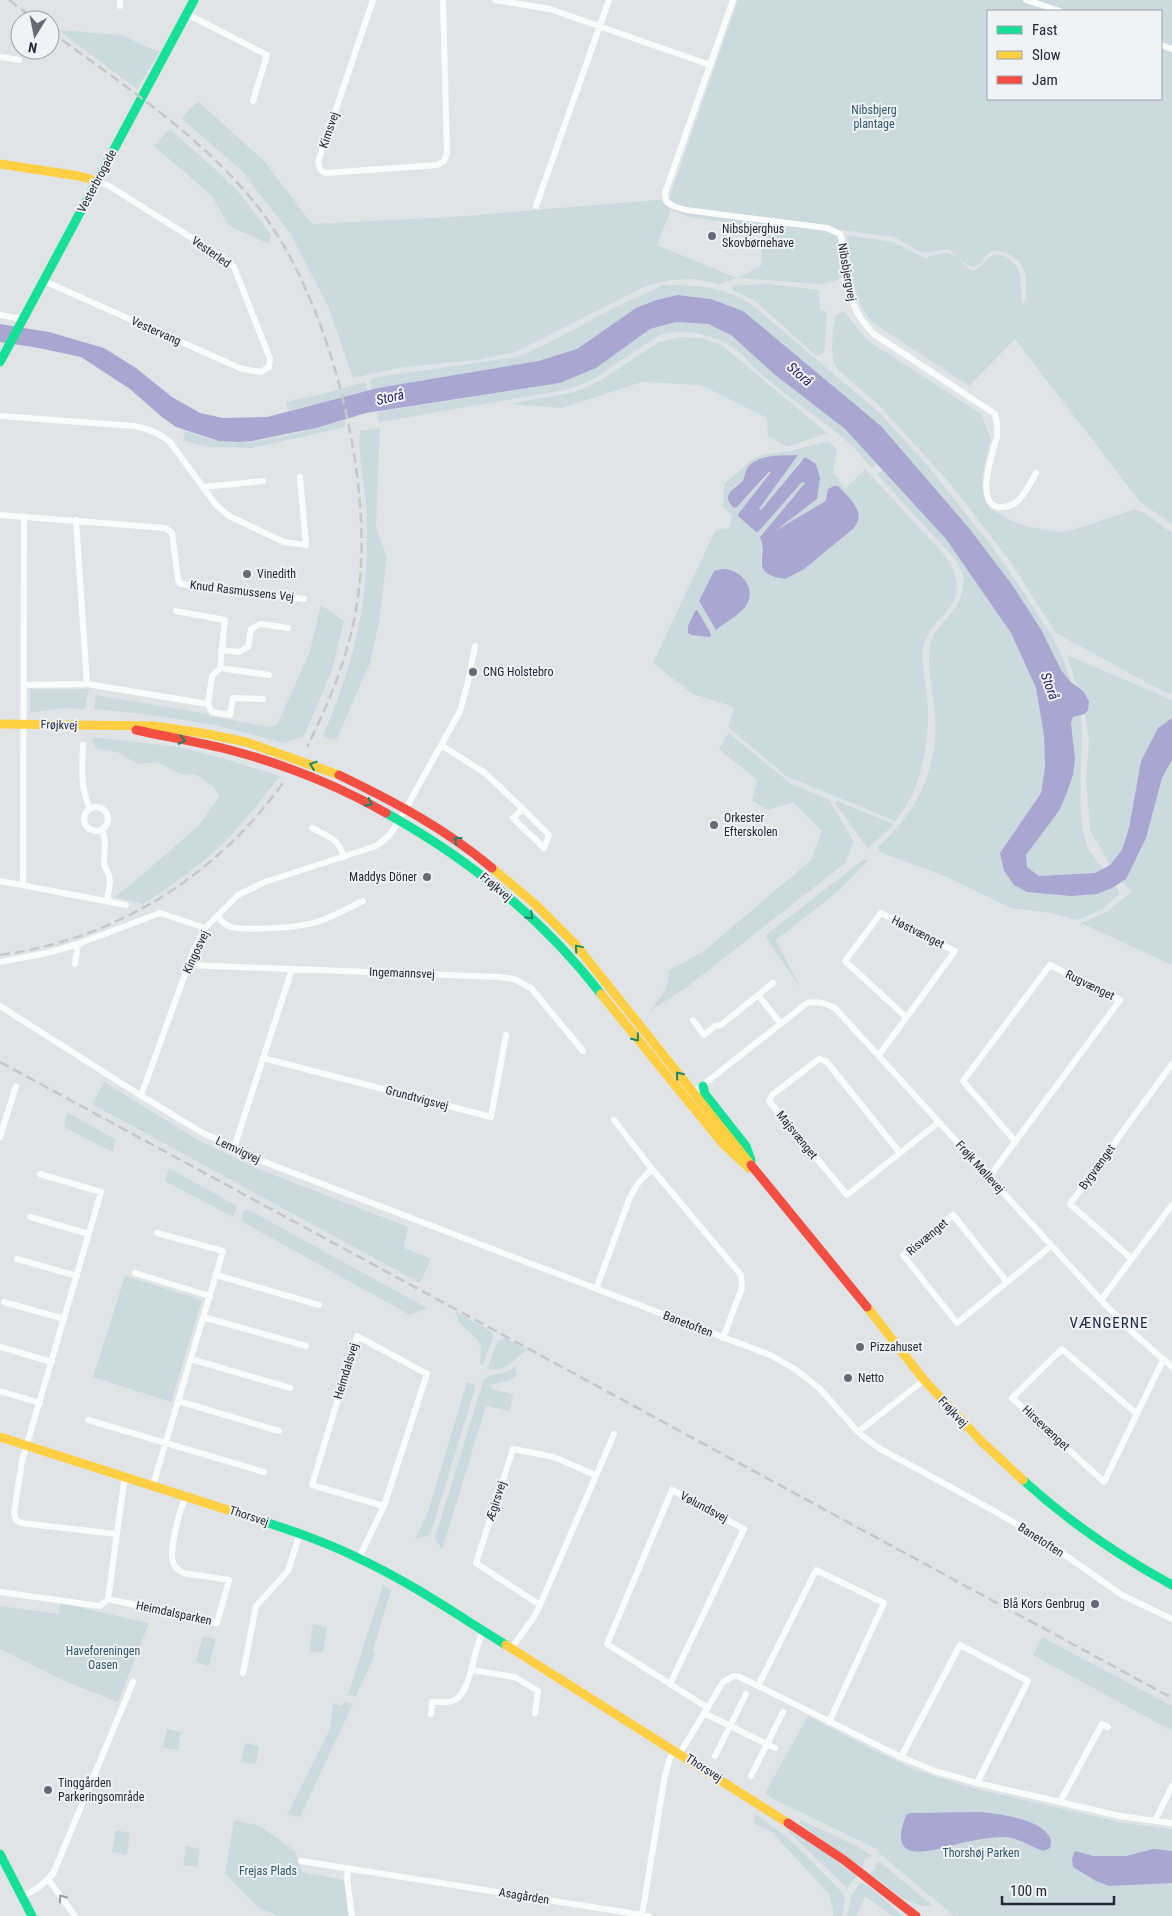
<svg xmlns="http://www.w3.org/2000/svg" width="1172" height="1916" font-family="'Roboto Condensed',sans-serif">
<rect width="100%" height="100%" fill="#e1e4e7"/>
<path fill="#cbdadf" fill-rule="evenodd" d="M738,0H1172V524L1140,502L1015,339L969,386L872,322C851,297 851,266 847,235L893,242L925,258C932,256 939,254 946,253C956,252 964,267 973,271C981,268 984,260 991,256C1002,250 1016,262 1019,272C1022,282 1020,294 1022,304L1026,299C1026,289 1027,277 1023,268C1018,258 1002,247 991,252C983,256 982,269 970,266C963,264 955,254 949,249L923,253L894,237L842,230L843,274L838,280L820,284L737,278L719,284L696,279L670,280L646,286L515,352L483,359L398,368L353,378L328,306L291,235L242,171L181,118L198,101L265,162L312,224L452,217L669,199ZM988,11H1161V99H988ZM671,210L690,217L763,227L761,266L737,278L657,245Z
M58,30L121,35L159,52L137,89Z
M170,129L218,172L241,195L271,235L269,244L229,226L212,196L154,146Z
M769,284L819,290L820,309L827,313L825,349C823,354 821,356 815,355L754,300L734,291L731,286Z
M663,285C696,285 723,286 751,304L881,414L927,465L994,549L1026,596L1053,638L1064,661L1071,682L1061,670L1042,631L1013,586L969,528L881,426L743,311L711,299L678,295L656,300L636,308L577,349L537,361L371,390L370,379L378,377L517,357L544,345L614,308Z
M844,311L867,340L981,414L991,439L984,466L982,487L989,508L1010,520L1028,527L1060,532L1076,529L1135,509L1145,513L1172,533V694L1162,691L1056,633L1009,560L953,487L878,404L839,371L834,363L832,350L833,329L836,315Z
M676,322L708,324L731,335L774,374L845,429L877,464L872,468C865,461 859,452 851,445C825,421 794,402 767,379C753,368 743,352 727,344C706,333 682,328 660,335L590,381L565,390L380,422L378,421L377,412L560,383L596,368L650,329Z
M680,337L701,338L723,346L827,433L787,447L768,436L767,418L701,385L642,382L562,408L509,404L575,392L601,380L659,342Z
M364,382L366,383L368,391L288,411L286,402L330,392Z
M344,420L345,427L253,448L210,447L183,441L185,431C196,434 208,439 219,441C254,447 309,430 344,420Z
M380,428L376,528L387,557L379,622L370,663L337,738L329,739L323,736C341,693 357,647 363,601C367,575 367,548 367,521C367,491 357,461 360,431Z
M828,441L837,449L833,472L845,489L865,469C884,489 903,510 922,531C932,542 947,555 953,569C970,609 928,615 923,650C921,671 928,690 928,710C929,746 920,793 895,821L786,776L728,727L734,707L693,694L653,663L714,533L719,529L729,528L732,516L723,506L724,484L753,459L762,455L795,450ZM798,455L759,509L761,510L802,459L817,499L774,530L775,531L824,502L826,500L828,489L858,511V524L761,564L762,544L761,535L805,483L802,482L758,532H756L738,516L771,472L737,507L734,508C728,502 728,490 736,485C738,484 741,483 743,481L746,469ZM695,611H697L710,632L711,635L709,637L691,635Z
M883,470L946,539L1011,633L1036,688L1044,735L1045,767L1041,793L1000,853L1004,871L1097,894L1116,886L1120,894L1101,910L1077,920L1052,913L1011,908L947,877L880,852L878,847C917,812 938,770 935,717C934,692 926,669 930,645C935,622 959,616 963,587C963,583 964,579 963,575C958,558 940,543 928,530C911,512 894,493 877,474Z
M321,605L344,621L332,670L304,736L284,743L215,725L145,714L94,709L96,695L208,714L210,716L269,727L277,725L310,651Z
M1067,655L1172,700V718L1158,728L1141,761L1129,828L1122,850L1110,865L1090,830L1086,778L1089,742L1085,714L1088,710L1083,691L1076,684Z
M30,689H89L85,709L64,708L30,713Z
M1081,715C1085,755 1073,814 1089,850C1093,856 1099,863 1103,869L1095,873L1039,876L1027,867L1026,855L1059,811L1066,795L1075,759L1071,723L1073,717Z
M728,734H730L790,783L829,800L854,842L845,863L687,987L650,1011C659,999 671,987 668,971L704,951L811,860L822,831L793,802L767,810L752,800L757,780L719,749Z
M93,737L179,747L218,757L280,776C258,804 235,834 208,857C188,874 166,889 143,904L114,897L134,882L199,825L220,796L214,787L197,775L180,774L157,762L138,764L117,752L97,749L93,743Z
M1172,760V965L1081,923L1108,911L1132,891L1121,882L1126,879L1162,778Z
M837,801L894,824L868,849L835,803Z
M863,860H869L837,892L776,940L800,987L766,938V935Z
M104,1082L198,1140L256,1168L408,1227L404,1248L431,1259L420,1283L92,1104Z
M67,1112L116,1140L112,1152L64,1127Z
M169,1168L237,1206L233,1217L165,1181Z
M244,1210H249L427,1308L410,1315L241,1221Z
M125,1276L202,1300L171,1402L93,1377Z
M455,1311L492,1332L493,1338L482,1366L480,1364L481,1348L479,1341L459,1322Z
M505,1338L527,1350C514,1360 505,1372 487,1369L498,1341Z
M515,1366L517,1375C510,1382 502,1383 492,1384L491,1389L513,1394L510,1411L486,1406L442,1550L435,1538L484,1379C494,1371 504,1378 515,1366Z
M467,1382L476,1385L430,1535L415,1539L428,1512Z
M383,1585L391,1590L373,1650L375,1655L356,1696L348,1695Z
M60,1603L149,1623L118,1702L62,1680L0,1649V1606L59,1614Z
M313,1624L327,1627L323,1653L309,1651Z
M203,1636L216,1639L209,1666L196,1662Z
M1042,1637L1172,1706V1731L1033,1655Z
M344,1702L353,1704L300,1817L287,1815L330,1729L333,1703L341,1706Z
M808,1716L877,1752L916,1770L972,1788L1124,1823L1172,1829V1916H954L880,1854L877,1849L771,1798L765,1793Z
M167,1729L181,1732L178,1750L163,1748Z
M245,1743L259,1746L256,1764L241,1762Z
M755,1814L786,1836L842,1892L845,1898L842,1916H833V1908L828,1893L772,1832L754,1823Z
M234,1820L260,1826L295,1851L302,1872L344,1880L348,1916H278L259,1908L225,1874Z
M800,1820L857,1846L872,1856L864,1860L863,1868L799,1823Z
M787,1826L857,1876L847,1888L785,1828Z
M116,1830L130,1833L127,1855L112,1852Z
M186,1846L200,1849L197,1867L183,1865Z
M880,1862L932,1905L930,1907C907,1906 887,1886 869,1873L875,1870L876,1863Z
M860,1883L867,1885L903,1916H892L865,1896L857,1916H847L852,1894Z"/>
<path fill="#a9a6d2" d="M678,295L711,299L743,311L881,426L969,528L1013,586L1042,631L1061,670L1071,682L1083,691L1089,701L1088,710L1085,714L1073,717L1071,723L1075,759L1073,775L1066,795L1059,811L1026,855L1027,867L1039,876L1095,873L1110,865L1122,850L1129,828L1141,761L1158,728L1172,718V760L1162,778L1146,838L1126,879L1112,888L1097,894L1071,896L1027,892L1014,885L1004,871L1000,853L1041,793L1045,767L1044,735L1036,688L1011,633L946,539L845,429L774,374L731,335L708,324L676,322L650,329L596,368L560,383L366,413L316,428L252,441L238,442L219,441L176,427L162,417L130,389L81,357L39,348L0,342V324L49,332L104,348L136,368L172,397L200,413L223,418L267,417L378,388L538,361L577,349L636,308L656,300Z
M798,455L759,509L761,510L805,457L816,464L820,478L817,499L775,531L824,502L826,500L828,489L834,486H838C849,498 868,513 853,529L804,569L785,579C748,574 769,557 760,537L805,483L802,482L758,532H756L738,516L739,513L771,472H769L737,507L734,508C719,494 736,488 743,481C744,478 745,473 746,470C756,453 782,456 798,455Z
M722,569C738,568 757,586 747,604C742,614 725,622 716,630L699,601L714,571Z
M697,610L710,632L711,636L709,637L691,635L688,633V626L695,611Z
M981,1812C999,1814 1039,1819 1049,1836C1052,1839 1051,1843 1050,1848L1043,1851C1030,1847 1018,1837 1003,1837C991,1837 977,1840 965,1842C952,1845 911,1860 903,1845C898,1836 903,1824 906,1815L910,1813Z
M1153,1849L1172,1851V1883L1109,1886L1096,1881L1073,1867L1072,1859L1075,1851L1093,1856H1126Z"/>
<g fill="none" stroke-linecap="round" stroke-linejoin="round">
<path stroke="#fafbfb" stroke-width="6" d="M120,0V6
M373,0L318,162L320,169L325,173L438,165L444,161L447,153L443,0
M495,0L550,9L710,65
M733,0L665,193L666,201L673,206L686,210L827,228L840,234C853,274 840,301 874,334L995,414C997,422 998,428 997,437C993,451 972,510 1003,507C1021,506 1027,488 1036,473
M1026,0L1060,11
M187,14L267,55L253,101
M1161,45L1172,49
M0,57L19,60
M536,206L609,0
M44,281L242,369L261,372L269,367L270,359L234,267L227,260L109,186L97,181
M0,315L23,319
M0,416L134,426C148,428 159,433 170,442L216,505L229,516L284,542L306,545L300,477
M203,487L263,481
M0,515L165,528L172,533L178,579L180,584L304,599
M76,520L87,684
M221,650L239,652L248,647L251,629L260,624L288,628
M220,668L269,675
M25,685L87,684L208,704L212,676L220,668L225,620L176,611
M208,704L212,712L230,715L233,698L263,699
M83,745C82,768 80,787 90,809
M441,745L485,773L523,809L513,818L544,848L549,835L523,809
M84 819a12 12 0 1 1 24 0a12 12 0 1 1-24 0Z
M312,828C329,837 338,838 344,857
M102,829L105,840L104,865L109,875L110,882L107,901
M0,881L126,905
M23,885L24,516
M217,916C220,919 224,924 228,926C244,932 301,927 317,922C333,917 348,908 363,901
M0,962L47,953L78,944L160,913L205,928
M75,964L78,944
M188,965L498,977L514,979L531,988L583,1051
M758,995L781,1024
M0,1006L124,1085L201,1132L262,1161L770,1355L795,1369L819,1388L858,1432L877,1447L998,1513L1048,1543L1122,1595L1172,1619
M693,1020L704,1035L715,1026L721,1025L773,983
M879,1055L955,951L881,913L845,961L906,1017
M263,1058L491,1117L506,1035
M141,1096L193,952L205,928L238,895L265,882L376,846L389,836L400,819L460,711L468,682L475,646
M685,1099L807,1003C818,1001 825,1003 835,1008L1101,1300L1130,1330L1172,1367
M614,1120L652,1169
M0,1137L16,1086
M234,1148L292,969
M900,1153L826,1061L819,1059L772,1095L769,1101L847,1195L939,1122
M40,1174L101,1192L22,1461L14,1513L16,1520L21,1523L116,1534
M989,1177L1120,1000L1050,965L963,1081L1016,1142
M30,1217L89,1234
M17,1259L77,1276
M1132,1259L1070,1204L1172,1064
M135,1273L210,1296
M216,1275L319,1305
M1007,1282L953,1215L903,1255L957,1323L1051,1246
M596,1289L630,1197L639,1182L652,1169L741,1275L742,1288L723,1338
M1101,1300L1172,1205
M4,1302L64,1319
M203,1317L306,1346
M0,1347L52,1362
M191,1359L290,1388
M0,1391L40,1403
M178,1401L279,1431
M1137,1414L1062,1349L1012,1398L1104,1482L1163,1360
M88,1420L264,1472
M858,1432L924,1380
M125,1475L108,1599L217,1623L229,1580L183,1573C179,1570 175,1568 173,1562C169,1548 180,1509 186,1496
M153,1485L223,1251L157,1233
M359,1558L384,1506L427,1374L357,1336L312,1485L384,1506
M0,1592L100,1606L108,1599
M540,1605L476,1563L513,1449L554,1457L595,1475
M511,1649L534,1617L540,1605L614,1434
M472,1670L515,1677L538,1691L535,1713
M243,1673L256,1606L288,1571L300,1533
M670,1684L744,1529L672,1490L607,1644L708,1708
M758,1686L816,1570L884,1603L829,1722
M704,1713L775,1748
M431,1714L432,1702C439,1702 450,1703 455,1700C472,1690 473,1649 483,1632
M680,1753L723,1682L734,1676L740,1677L901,1757L935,1771L977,1783L1060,1802L1120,1816L1172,1823
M715,1756L746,1694
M901,1757L960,1645L1028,1681L977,1783
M751,1776L783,1712
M1060,1802L1102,1724L1108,1727
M1155,1821L1172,1786
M301,1861L649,1916
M348,1868L347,1878L352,1916
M48,1879L75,1916
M23,1896L38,1888L53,1874L133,1682
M642,1915L665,1775L670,1758L675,1750"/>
<path stroke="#16e098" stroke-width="9" d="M0,362L194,0
M386,813C469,859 543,919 601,994
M703,1086L705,1094L746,1146L751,1160
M1023,1480C1068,1521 1119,1556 1172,1585
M259,1520C293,1531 326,1542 358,1558C410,1582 457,1615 506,1645
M0,1854L32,1916"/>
<path stroke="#ffcf43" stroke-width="9" d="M0,164L79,176L97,181
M0,724L154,726L202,733L246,742L339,775
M492,868L535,904L575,944L751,1165
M601,994L723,1144L749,1168
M867,1307L924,1380L982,1442L1023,1480
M0,1437L259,1520
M506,1645L788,1823"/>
<path stroke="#f24e42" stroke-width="9" d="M136,730C167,737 199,742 230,750C283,764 337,785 386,813
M339,775C393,801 446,829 492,868
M751,1165L867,1307
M788,1823L844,1860L916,1916"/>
<path stroke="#c6c7c9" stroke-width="2.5" stroke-dasharray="10 5" stroke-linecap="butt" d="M9,0L36,20
M50,31C119,82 200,135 254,202C329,294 375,479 358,596C351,650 331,699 307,747
M0,955C117,939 217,876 285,780
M0,1062L1172,1698"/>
</g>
<defs><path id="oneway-chevron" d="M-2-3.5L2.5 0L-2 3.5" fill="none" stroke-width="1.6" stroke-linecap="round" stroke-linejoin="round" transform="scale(1.25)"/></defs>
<g stroke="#1c8468">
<use href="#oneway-chevron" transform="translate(182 740) rotate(11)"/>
<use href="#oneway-chevron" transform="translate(313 765) rotate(-161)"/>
<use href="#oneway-chevron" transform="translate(369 803) rotate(27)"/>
<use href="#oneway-chevron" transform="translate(457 840) rotate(-144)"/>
<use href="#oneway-chevron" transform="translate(530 916) rotate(44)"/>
<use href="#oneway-chevron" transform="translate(578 948) rotate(-130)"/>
<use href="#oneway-chevron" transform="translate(636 1038) rotate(51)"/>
<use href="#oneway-chevron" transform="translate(679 1075) rotate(-129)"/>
</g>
<use stroke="#999ca3" href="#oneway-chevron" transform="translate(62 1898) rotate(-126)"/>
<g fill="#656a75" stroke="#eff3f6" stroke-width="2">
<circle cx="712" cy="236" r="5"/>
<circle cx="247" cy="574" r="5"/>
<circle cx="473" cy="672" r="5"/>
<circle cx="714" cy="825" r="5"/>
<circle cx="427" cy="877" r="5"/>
<circle cx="860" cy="1347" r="5"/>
<circle cx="848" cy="1378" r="5"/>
<circle cx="1095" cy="1604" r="5"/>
<circle cx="48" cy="1790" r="5"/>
</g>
<g text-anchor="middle" stroke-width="4" stroke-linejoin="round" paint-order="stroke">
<g font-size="12" fill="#30566a" stroke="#eff3f6">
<text x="874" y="114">Nibsbjerg<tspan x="874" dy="14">plantage</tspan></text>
<text x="103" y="1655">Haveforeningen<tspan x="103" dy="14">Oasen</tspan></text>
<text x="981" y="1857">Thorshøj Parken</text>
<text x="268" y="1875">Frejas Plads</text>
</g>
<g font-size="12" fill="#222837" stroke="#eff3f6">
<text transform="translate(329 130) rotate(-71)" y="4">Kimsvej</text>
<text transform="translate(97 181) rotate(-62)" y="4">Vesterbrogade</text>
<text transform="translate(211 252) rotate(35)" y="4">Vesterled</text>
<text transform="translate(847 272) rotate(80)" y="4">Nibsbjergvej</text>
<text transform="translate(156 331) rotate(24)" y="4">Vestervang</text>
<text transform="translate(242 591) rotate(7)" y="4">Knud Rasmussens Vej</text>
<text transform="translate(59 725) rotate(2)" y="4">Frøjkvej</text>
<text transform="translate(496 887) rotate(40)" y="4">Frøjkvej</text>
<text transform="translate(918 932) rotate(27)" y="4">Høstvænget</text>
<text transform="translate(196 952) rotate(-65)" y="4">Kingosvej</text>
<text transform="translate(402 973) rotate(2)" y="4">Ingemannsvej</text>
<text transform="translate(1090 985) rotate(26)" y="4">Rugvænget</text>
<text transform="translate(417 1098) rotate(15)" y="4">Grundtvigsvej</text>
<text transform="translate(797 1135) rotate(51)" y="4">Majsvænget</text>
<text transform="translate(238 1150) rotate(25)" y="4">Lemvigvej</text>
<text transform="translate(980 1167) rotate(48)" y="4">Frøjk Møllevej</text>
<text transform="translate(1097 1167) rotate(-54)" y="4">Bygvænget</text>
<text transform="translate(927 1237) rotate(-40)" y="4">Risvænget</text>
<text transform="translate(688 1324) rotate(21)" y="4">Banetoften</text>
<text transform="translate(346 1371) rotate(-73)" y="4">Heimdalsvej</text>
<text transform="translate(953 1412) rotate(47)" y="4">Frøjkvej</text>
<text transform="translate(1046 1428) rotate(43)" y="4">Hirsevænget</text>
<text transform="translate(496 1501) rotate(-72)" y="4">Ægirsvej</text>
<text transform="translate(704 1507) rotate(28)" y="4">Vølundsvej</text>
<text transform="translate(249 1516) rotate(18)" y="4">Thorsvej</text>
<text transform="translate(1041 1540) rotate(33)" y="4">Banetoften</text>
<text transform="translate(174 1613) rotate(12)" y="4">Heimdalsparken</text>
<text transform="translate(704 1768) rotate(33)" y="4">Thorsvej</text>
<text transform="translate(524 1896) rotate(9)" y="4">Asagården</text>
</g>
<g font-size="12" fill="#222837" stroke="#eff3f6" text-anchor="start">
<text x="722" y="233">Nibsbjerghus<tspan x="722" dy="14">Skovbørnehave</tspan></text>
<text x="257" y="578">Vinedith</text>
<text x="483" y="676">CNG Holstebro</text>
<text x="724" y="822">Orkester<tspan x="724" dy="14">Efterskolen</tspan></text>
<text x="417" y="881" text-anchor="end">Maddys Döner</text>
<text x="870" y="1351">Pizzahuset</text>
<text x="858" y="1382">Netto</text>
<text x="1085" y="1608" text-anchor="end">Blå Kors Genbrug</text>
<text x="58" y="1787">Tinggården<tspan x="58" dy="14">Parkeringsområde</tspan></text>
</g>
<g font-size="14" font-style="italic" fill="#2a226c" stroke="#eff3f6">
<text transform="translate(800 374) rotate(41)" y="5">Storå</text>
<text transform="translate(390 397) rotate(-13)" y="5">Storå</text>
<text transform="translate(1050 686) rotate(70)" y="5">Storå</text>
</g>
<g font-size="15" letter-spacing="1" fill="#202b47" stroke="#eff3f6">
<text x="1109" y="1328">VÆNGERNE</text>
</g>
</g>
<rect x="987" y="10" width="175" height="90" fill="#eff3f6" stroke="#9da2aa"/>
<rect x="997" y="26" width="25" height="8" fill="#16e098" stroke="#9da2aa"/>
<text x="1032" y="35" font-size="15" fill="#222837">Fast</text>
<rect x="997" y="51" width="25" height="8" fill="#ffcf43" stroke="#9da2aa"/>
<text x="1032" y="60" font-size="15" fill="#222837">Slow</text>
<rect x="997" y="76" width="25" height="8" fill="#f24e42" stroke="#9da2aa"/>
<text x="1032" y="85" font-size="15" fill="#222837">Jam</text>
<g transform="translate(35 35) rotate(190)"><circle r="24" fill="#eff3f6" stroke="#9da2aa"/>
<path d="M0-4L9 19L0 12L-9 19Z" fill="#656a75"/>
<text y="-8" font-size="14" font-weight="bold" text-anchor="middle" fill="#222837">N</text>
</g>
<path d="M1002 1896v8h112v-8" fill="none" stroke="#222837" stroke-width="2.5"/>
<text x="1010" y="1896" font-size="15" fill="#222837" stroke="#eff3f6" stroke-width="4" paint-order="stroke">100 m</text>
</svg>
